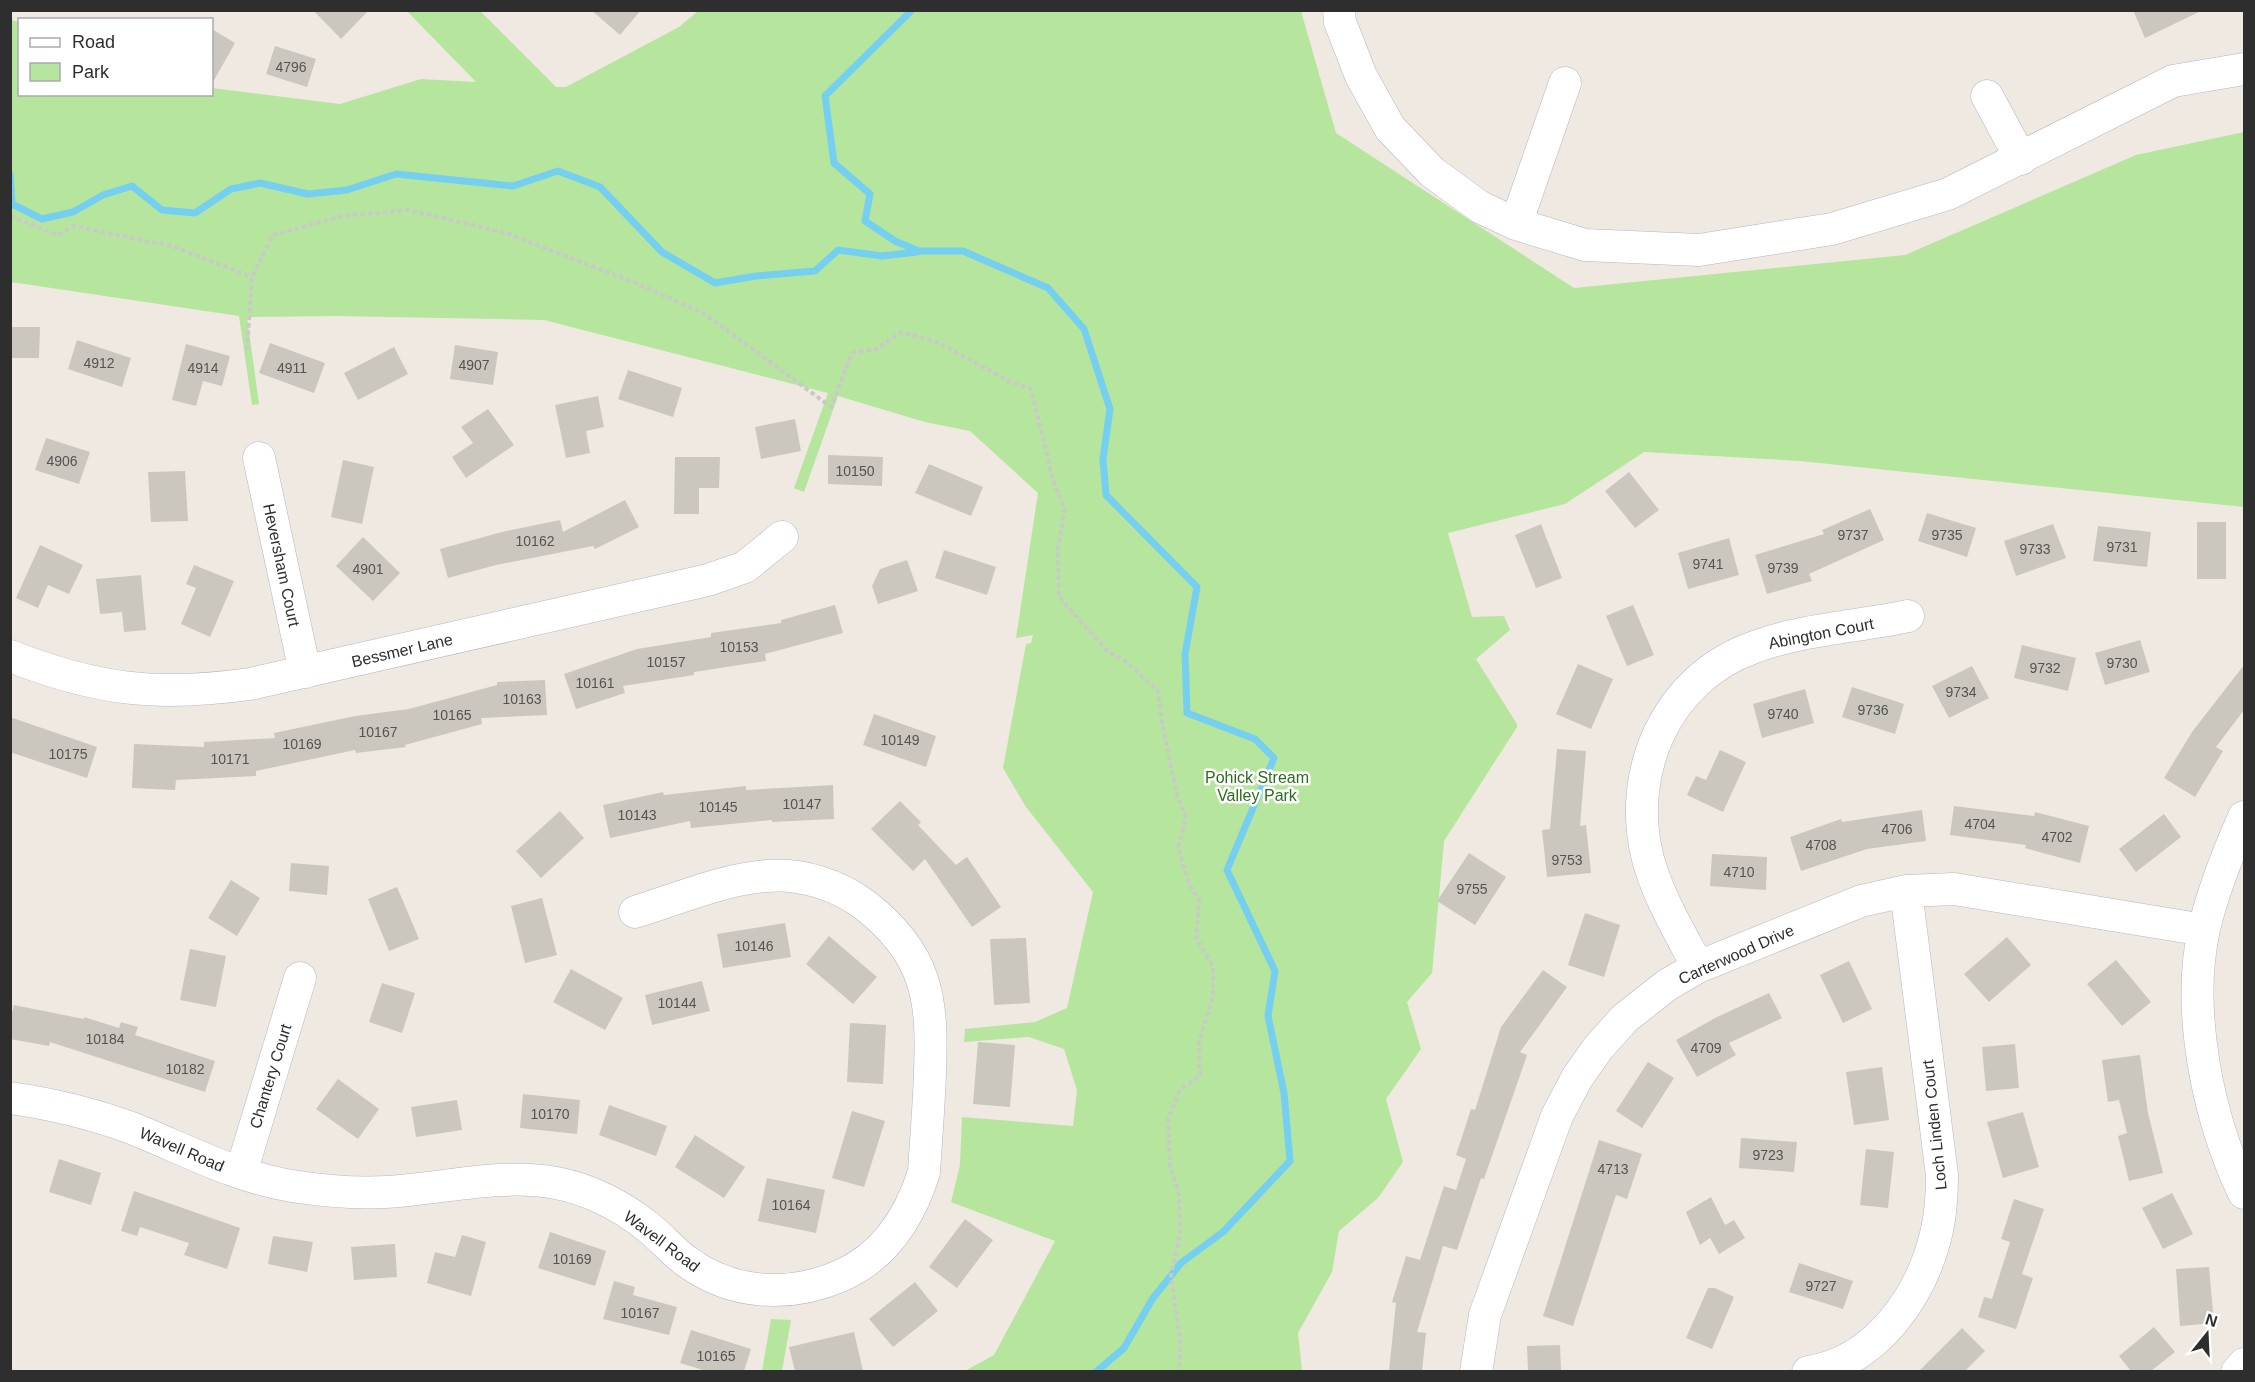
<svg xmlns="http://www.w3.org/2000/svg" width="2255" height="1382" font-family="Helvetica,sans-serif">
<rect width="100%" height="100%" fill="#efe9e1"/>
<path fill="#b6e59e" d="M407,11H480L556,87H566L679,27L698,11H1301L1336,133L1574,288L1905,255L2136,155L2244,132V507L1800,461L1644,452L1565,504L1448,533L1472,617L1504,616L1510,630L1476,659L1517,724V727L1444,841L1432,973L1407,1002L1421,1049L1386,1099L1403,1162L1378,1198L1339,1231L1332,1272L1298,1333L1302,1371H965L994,1355L1055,1241L951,1202L960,1165L962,1117L1073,1126L1077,1090L1064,1049L1029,1037L964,1042L965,1029L1035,1022L1067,1008L1093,892L1026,807L1003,768L1026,644L1031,643L1033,635L1016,638L1038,493L970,431L925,422L838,396L804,492L794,488L828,393L544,320L336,316L247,317L259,404L252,405L239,316L11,282V20L19,22L20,94H212V88L340,104L421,79L476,82Z
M771,1319L791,1320L782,1371H762Z"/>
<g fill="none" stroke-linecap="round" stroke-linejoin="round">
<path stroke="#75cff0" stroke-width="7" d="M912,10L825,96L834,163L870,194L865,221L895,241L919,251H963L1048,288L1084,329L1110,409L1103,459L1106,495L1197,587L1185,654L1187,713L1255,739L1274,758L1227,870L1275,971L1268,1016L1284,1093L1290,1161L1223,1232L1181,1263L1153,1298L1124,1348L1096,1372
M10,174L12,204L42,219L73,212L103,195L132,186L162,210L195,213L231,189L260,183L308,194L347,190L396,174L513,186L558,171L600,187L662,252L715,283L756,276L815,271L838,250L882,256L917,252"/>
</g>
<path fill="#cbc7bf" d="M313,10H369L341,39Z
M591,10H641L620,35Z
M2133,10H2203L2145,38Z
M212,29L235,43L212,84Z
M275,46L316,59L307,87L266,74Z
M10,327H40L39,358H10Z
M77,340L131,358L122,387L68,369Z
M270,343L325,363L314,393L259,373Z
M186,344L230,356L222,386L203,381L196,406L172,400Z
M455,345L498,352L493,385L450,379Z
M394,347L408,374L358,400L344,373Z
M628,370L682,388L673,417L618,399Z
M598,396L604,427L586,431L590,453L566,458L555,405Z
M488,409L514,445L466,478L452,457L473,443L461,427Z
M795,419L801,451L761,459L755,427Z
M46,438L90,452L79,484L35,470Z
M828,455L883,457L882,486L828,484Z
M675,457H720L719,488H699V514H674Z
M343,460L374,467L362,524L331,517Z
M929,464L983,487L971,516L915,493Z
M185,471L188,521L151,522L148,472Z
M1629,472L1659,510L1635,528L1605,491Z
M625,500L639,527L595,549L593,546L496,565L448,578L440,549L502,532L560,520L563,532Z
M1870,509L1884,540L1809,574L1812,581L1767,594L1755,555L1824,534L1822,530Z
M1927,513L1976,528L1967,557L1918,541Z
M2197,522H2226V579H2197Z
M1541,524L1562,578L1536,588L1515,535Z
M2053,524L2066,558L2016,576L2004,541Z
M2098,526L2151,532L2147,567L2093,561Z
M363,537L400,573L373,601L336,566Z
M1729,538L1739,575L1688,589L1678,553Z
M40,545L83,565L69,594L48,585L38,608L16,598Z
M944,550L996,567L987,595L935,578Z
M907,560L918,591L878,604L872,586L880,569Z
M194,565L234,581L210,637L181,624L196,588L186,584Z
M141,575L146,630L124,632L122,612L100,614L96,579Z
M835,605L843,633L765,654L766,661L694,672V675L623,686L625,693L576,709L564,674L637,649L711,637V633L781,623V620Z
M1633,605L1654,655L1627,666L1606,616Z
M2140,640L2150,672L2105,685L2095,653Z
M2022,645L2076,658L2068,691L2014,678Z
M1578,664L1613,679L1591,729L1556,714Z
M2244,665V710L2216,747L2223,751L2195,797L2164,778L2192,732Z
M1972,666L1989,698L1949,718L1932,686Z
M545,680L547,715L481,718L482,724L405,745L406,747L356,753L355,750L256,771V776L176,780L175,790L132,788L134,744L204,747V742L275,738L274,733L355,716L409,709L497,685V682Z
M1852,687L1904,704L1895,734L1842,717Z
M1805,689L1814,723L1762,738L1753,704Z
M874,714L936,736L926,767L863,745Z
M10,717L97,747L87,778L10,752Z
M1557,749L1586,751L1580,826L1586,825L1591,873L1547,877L1542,830L1550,829Z
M1720,750L1746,762L1723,812L1687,795L1696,776L1706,780Z
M833,785L834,819L772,822V820L691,828L690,821L610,838L603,805L663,792L664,795L746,786V790Z
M900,801L921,822L918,825L956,865L967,857L1001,907L972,927L925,859L913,871L871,829Z
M1954,806L2034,816L2035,812L2089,826L2080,863L2025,848L2026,845L1950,835Z
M1922,810L1926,841L1867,849L1801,871L1790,837L1841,819L1842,822Z
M560,811L584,838L541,878L516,851Z
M2164,814L2181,837L2136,872L2119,849Z
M1469,853L1506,877L1475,925L1437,901Z
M1712,854L1767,857L1766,890L1710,886Z
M291,863L329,866L327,895L289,891Z
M231,880L260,898L237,936L208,918Z
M397,887L419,939L389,951L368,899Z
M542,898L557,955L525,963L511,906Z
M1585,913L1620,925L1604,977L1568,965Z
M785,923L791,957L723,968L717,934Z
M829,936L877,977L853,1004L806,964Z
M2007,937L2031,965L1989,1002L1964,974Z
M1026,938L1030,1003L994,1005L990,939Z
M190,949L226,956L216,1007L180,1000Z
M2116,960L2151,1002L2122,1026L2087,984Z
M1849,961L1872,1009L1843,1023L1820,975Z
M571,969L623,998L605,1030L553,1002Z
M1543,970L1567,987L1520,1052L1527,1055L1484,1179L1481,1178L1457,1250L1443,1246L1417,1332L1426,1333L1422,1371H1389L1396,1303L1392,1302L1406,1256L1420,1260L1444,1186L1456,1190L1466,1159L1456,1155L1471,1109L1475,1110L1501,1027Z
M702,981L710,1011L652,1025L645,995Z
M382,983L415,993L402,1033L369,1022Z
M1769,993L1782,1018L1729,1043L1736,1055L1697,1077L1676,1040L1715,1018Z
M14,1005L84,1019V1017L119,1028L121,1022L138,1027L135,1035L215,1061L205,1092L50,1042L49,1046L10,1039V1020Z
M850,1023L886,1025L883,1084L847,1082Z
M978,1042L1015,1045L1010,1107L973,1104Z
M2015,1044L2019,1088L1986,1091L1982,1047Z
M2140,1055L2148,1113L2163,1173L2129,1181L2118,1136L2127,1133L2119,1100L2108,1102L2102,1060Z
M1648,1062L1674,1078L1642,1128L1616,1111Z
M1882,1067L1889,1120L1854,1125L1846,1072Z
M338,1079L379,1109L358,1139L316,1109Z
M523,1094L580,1100L577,1134L520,1128Z
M457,1100L462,1130L416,1137L411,1107Z
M609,1105L667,1126L656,1156L599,1135Z
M852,1111L885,1121L864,1187L832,1178Z
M2023,1112L2039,1167L2003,1178L1987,1122Z
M695,1135L745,1167L724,1198L675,1167Z
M1741,1138L1797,1142L1794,1172L1739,1168Z
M1599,1140L1642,1154L1627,1199L1616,1195L1573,1326L1543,1316Z
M1866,1149L1894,1152L1888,1208L1860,1205Z
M59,1159L101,1173L91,1205L49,1192Z
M767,1178L825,1190L816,1233L758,1221Z
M134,1191L240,1228L227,1269L184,1255L189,1243L140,1227L137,1236L121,1231Z
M2172,1193L2193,1234L2163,1249L2142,1208Z
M1711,1197L1725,1225L1734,1220L1745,1238L1719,1254L1710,1238L1700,1245L1686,1212Z
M2014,1199L2044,1209L2022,1274L2033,1278L2016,1329L1978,1317L1984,1297L1992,1299L2010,1242L2001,1239Z
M965,1219L993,1240L957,1288L929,1267Z
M550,1232L606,1251L595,1286L538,1268Z
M462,1235L486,1242L471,1296L427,1283L435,1252L455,1257Z
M273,1236L313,1242L307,1272L268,1264Z
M395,1244L397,1277L354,1280L351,1247Z
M1799,1263L1853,1281L1843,1309L1789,1292Z
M2209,1267L2214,1323L2180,1326L2176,1269Z
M614,1281L635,1287L633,1295L677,1307L669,1335L603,1319Z
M915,1282L938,1311L893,1347L869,1319Z
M1708,1288H1715L1734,1297L1712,1349L1686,1338Z
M2154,1327L2175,1352L2151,1371H2131L2119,1356Z
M1962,1328L1985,1351L1965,1371H1919Z
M691,1330L751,1349L744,1371H706L680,1363Z
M854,1332L863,1371H795L789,1347Z
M1560,1345L1561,1371H1528L1527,1346Z"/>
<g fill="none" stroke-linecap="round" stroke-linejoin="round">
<defs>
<path id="minor" d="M1339,10L1340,22L1361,76L1390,128L1432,172L1480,207L1516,224L1585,245L1699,250L1832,229L1948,194L2173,81L2244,69
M1987,96L2021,159
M1516,224L1565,83
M259,458L305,672
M10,656C97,690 157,697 250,684L708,580L745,567L782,537
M2244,817C2228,853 2213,891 2204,929C2186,1012 2208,1118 2244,1193
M1698,967C1680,933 1656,893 1647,855C1627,770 1667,679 1752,648C1801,629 1857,627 1908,616
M10,1098C53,1104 94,1114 134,1129C186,1150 236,1177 292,1186C330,1192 371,1195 409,1190C459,1185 506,1174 556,1183C589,1189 622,1206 648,1227C661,1237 672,1251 686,1261C732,1295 789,1298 840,1276C884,1257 910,1217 924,1172C926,1139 929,1105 930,1072C933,998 927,954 866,906C839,885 801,873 767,876C723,879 678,899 635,912
M241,1173L300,978
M1476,1372L1485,1315L1557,1116L1577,1078L1598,1048L1625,1018L1667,985L1698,967L1861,901L1906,891L1954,889L2204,930
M1808,1372C1877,1362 1923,1294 1937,1230C1941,1212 1942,1193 1942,1175L1906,891
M2237,1372L2244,1364"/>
</defs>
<use href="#minor" stroke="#b4b7c1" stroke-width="33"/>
<path stroke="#c9c9c9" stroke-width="4" stroke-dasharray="4.5 3" stroke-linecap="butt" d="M10,216L58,235L73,226L172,246L252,277
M247,350L252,277L273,235L343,216L409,210L506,233L636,283L705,314L831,407L852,353L877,349L901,332L937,342L1009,381L1031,389L1053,480L1065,509L1058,548L1059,597L1108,652L1124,660L1158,691L1162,722L1177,795L1186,818L1178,847L1189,884L1199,900L1196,938L1213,966V997L1199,1041L1200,1076L1180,1090L1168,1118L1170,1165L1179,1195L1180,1235L1171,1276L1180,1339L1179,1372"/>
<use href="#minor" stroke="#fff" stroke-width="32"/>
</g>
<g text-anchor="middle" stroke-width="5" stroke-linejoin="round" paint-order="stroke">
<g font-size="14" fill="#555452">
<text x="291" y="72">4796</text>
<text x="99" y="368">4912</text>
<text x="474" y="370">4907</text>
<text x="203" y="373">4914</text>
<text x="292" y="373">4911</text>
<text x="62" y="466">4906</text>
<text x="855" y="476">10150</text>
<text x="1853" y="540">9737</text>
<text x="1947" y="540">9735</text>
<text x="535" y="546">10162</text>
<text x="2122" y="552">9731</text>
<text x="2035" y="554">9733</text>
<text x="1708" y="569">9741</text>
<text x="1783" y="573">9739</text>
<text x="368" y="574">4901</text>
<text x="739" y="652">10153</text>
<text x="666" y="667">10157</text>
<text x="2122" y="668">9730</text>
<text x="2045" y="673">9732</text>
<text x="595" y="688">10161</text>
<text x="1961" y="697">9734</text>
<text x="522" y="704">10163</text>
<text x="1873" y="715">9736</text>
<text x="1783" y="719">9740</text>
<text x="452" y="720">10165</text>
<text x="378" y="737">10167</text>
<text x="900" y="745">10149</text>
<text x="302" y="749">10169</text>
<text x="68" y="759">10175</text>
<text x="230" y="764">10171</text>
<text x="802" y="809">10147</text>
<text x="718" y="812">10145</text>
<text x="637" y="820">10143</text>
<text x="1980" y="829">4704</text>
<text x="1897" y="834">4706</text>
<text x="2057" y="842">4702</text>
<text x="1821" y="850">4708</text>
<text x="1567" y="865">9753</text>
<text x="1739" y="877">4710</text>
<text x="1472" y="894">9755</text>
<text x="754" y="951">10146</text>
<text x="677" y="1008">10144</text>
<text x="105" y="1044">10184</text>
<text x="1706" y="1053">4709</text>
<text x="185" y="1074">10182</text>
<text x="550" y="1119">10170</text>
<text x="1768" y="1160">9723</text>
<text x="1613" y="1174">4713</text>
<text x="791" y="1210">10164</text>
<text x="572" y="1264">10169</text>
<text x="1821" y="1291">9727</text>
<text x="640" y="1318">10167</text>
<text x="716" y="1361">10165</text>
</g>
<g font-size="16" fill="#2e2e2e" stroke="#fff">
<text transform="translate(282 565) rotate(78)" y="6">Heversham Court</text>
<text transform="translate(1821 633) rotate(-11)" y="6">Abington Court</text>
<text transform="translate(402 650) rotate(-13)" y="6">Bessmer Lane</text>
<text transform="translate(1736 954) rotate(-24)" y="6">Carterwood Drive</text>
<text transform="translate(270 1076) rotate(-73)" y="6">Chantery Court</text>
<text transform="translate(1934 1125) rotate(-96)" y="6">Loch Linden Court</text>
<text transform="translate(182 1149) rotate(23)" y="6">Wavell Road</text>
<text transform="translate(662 1241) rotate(37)" y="6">Wavell Road</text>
</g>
<g font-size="16" fill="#2c6e1b" stroke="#fff">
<text x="1257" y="783">Pohick Stream<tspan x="1257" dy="18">Valley Park</tspan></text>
</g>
</g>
<rect width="2255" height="1382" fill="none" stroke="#2e2e2e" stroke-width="24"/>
<rect x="18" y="18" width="195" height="78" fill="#ffffff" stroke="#ababab" stroke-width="1.5"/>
<rect x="30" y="38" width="30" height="9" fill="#ffffff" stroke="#ababab" stroke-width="1.5"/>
<text x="72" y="48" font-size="18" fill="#2e2e2e">Road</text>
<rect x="30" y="63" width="30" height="18" fill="#b6e59e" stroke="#ababab" stroke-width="1.5"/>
<text x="72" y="78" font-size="18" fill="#2e2e2e">Park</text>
<g transform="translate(2207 1334) rotate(18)" stroke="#ffffff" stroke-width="4.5" paint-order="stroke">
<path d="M0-4.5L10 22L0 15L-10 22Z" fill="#2e2e2e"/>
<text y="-9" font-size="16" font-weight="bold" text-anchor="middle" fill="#2e2e2e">N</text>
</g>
</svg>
